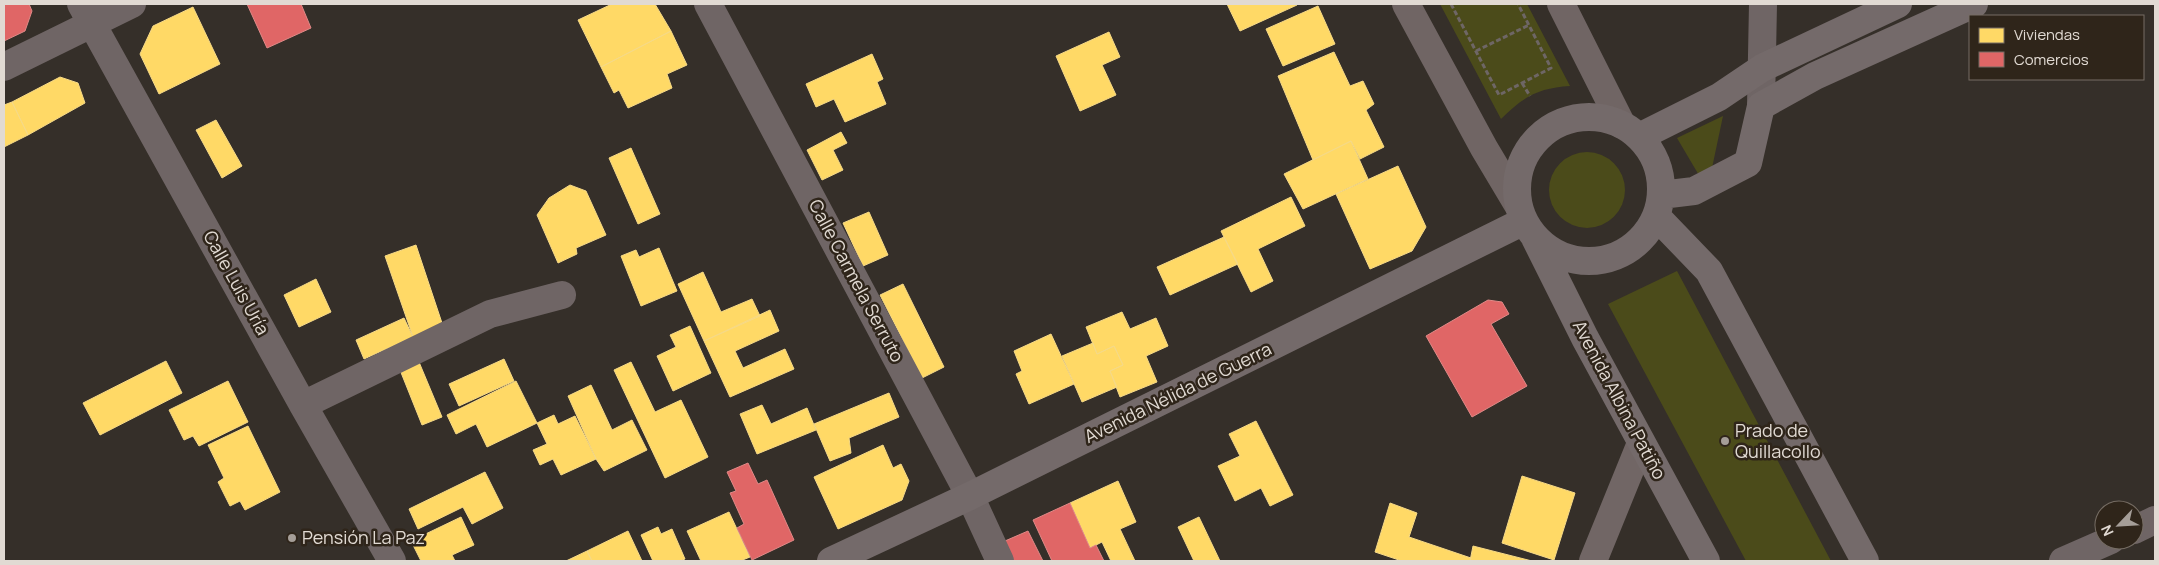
<svg xmlns="http://www.w3.org/2000/svg" width="2159" height="565" font-family="Manrope,sans-serif">
<rect width="100%" height="100%" fill="#352f29"/>
<path fill="#4b4b1a" d="M1440,4H1527L1570,86C1538,88 1523,97 1501,119Z
M1723,116L1712,168L1700,177L1677,138Z
M1549 190a38 38 0 1 1 76 0a38 38 0 1 1-76 0Z
M1677,271L1684,284L1831,561H1746L1608,304Z"/>
<path fill="#ffd966" stroke="#f6d987" d="M612,4H655L671,31L601,67L578,20Z
M1227,4H1297V5L1240,31Z
M1318,6L1335,44L1283,66L1266,29Z
M193,7L220,64L159,94L140,54L153,26Z
M671,31L687,65L667,74L672,88L628,108L619,90L614,93L601,67Z
M1109,32L1120,57L1102,65L1116,95L1080,111L1056,56Z
M1334,52L1350,86L1363,81L1374,104L1366,110L1384,147L1360,159L1351,141L1313,160L1278,76Z
M872,54L883,79L877,82L886,104L845,122L834,99L816,107L806,84Z
M60,77L78,83L85,103L28,135L12,102Z
M12,102L28,135L4,147V105Z
M216,120L242,166L222,178L196,130Z
M841,132L847,143L833,150L843,170L822,180L807,150Z
M1351,141L1368,179L1303,209L1284,174Z
M631,148L660,214L638,224L609,158Z
M1398,166L1426,227L1412,251L1370,269L1336,194Z
M570,185L586,191L606,235L576,248L577,254L558,263L537,215L549,198Z
M1291,197L1305,226L1258,249L1273,281L1251,292L1221,231Z
M869,212L888,255L863,266L843,223Z
M1224,237L1238,264L1170,295L1157,267Z
M416,245L443,326L413,337L385,256Z
M659,248L677,291L641,306L621,256L636,250L639,257Z
M703,272L721,312L752,299L760,316L704,341L678,284Z
M316,279L331,312L299,327L284,295Z
M903,284L944,367L922,378L880,295Z
M770,310L779,331L735,351L743,368L785,349L794,369L730,397L704,341Z
M1122,312L1130,329L1156,318L1168,346L1146,356L1157,382L1120,397L1110,371L1123,365L1114,346L1097,354L1086,327Z
M404,318L413,337L364,359L356,340Z
M690,326L711,373L673,391L657,356L676,347L670,335Z
M1051,334L1074,384L1029,404L1016,374L1022,371L1014,351Z
M1093,343L1097,354L1114,346L1123,365L1110,371L1117,387L1082,402L1062,356Z
M504,359L514,381L459,406L449,384Z
M166,361L182,393L100,435L83,403Z
M419,362L442,417L422,425L400,370Z
M631,362L655,412L681,400L708,457L665,478L614,370Z
M228,381L248,422L199,446L193,436L184,440L169,410Z
M516,381L537,423L487,447L476,424L456,434L447,415Z
M591,385L612,430L632,420L647,450L604,471L596,459L568,396Z
M889,393L899,417L849,438L851,453L830,461L814,424Z
M762,405L771,424L807,408L816,430L757,454L740,414Z
M554,415L558,424L575,416L596,459L561,475L553,459L540,465L533,450L547,444L537,423Z
M1256,421L1293,495L1270,506L1261,488L1235,501L1218,466L1240,456L1229,434Z
M248,426L280,492L245,510L240,501L230,506L218,482L224,478L208,445Z
M883,445L893,468L901,464L909,481L902,500L838,529L814,477Z
M485,472L503,508L472,524L463,507L418,529L409,509Z
M1522,476L1575,493L1554,560L1502,543Z
M1118,481L1136,522L1120,529L1135,561H1111L1102,542L1090,548L1070,503Z
M1390,503L1417,513L1409,537L1471,558L1470,561H1402L1375,552Z
M729,512L750,557L740,561H701L687,531Z
M461,517L474,545L452,555L455,561H421L411,541Z
M1199,517L1220,561H1194L1178,527Z
M658,527L661,534L672,529L685,559L679,561H653L641,535Z
M628,531L642,561H592L587,551Z
M1473,546L1532,561H1470Z
M587,551L592,561H566Z"/>
<path fill="#e06666" stroke="#e08987" d="M4,4H29L32,11L25,31L4,41Z
M247,4H301L311,28L267,48Z
M1488,300L1502,302L1509,314L1491,324L1527,386L1472,417L1426,336Z
M748,463L758,484L767,480L794,540L752,560L737,528L744,524L730,493L736,491L727,472Z
M1070,503L1090,548L1096,545L1104,561H1052L1033,520Z
M1028,531L1043,561H1006L998,544Z"/>
<g fill="none" stroke-linecap="round" stroke-linejoin="round">
<path stroke="#6e6665" stroke-width="3" stroke-dasharray="5 2.5" stroke-linecap="butt" d="M1451,4L1499,95L1551,68L1518,4
M1476,51L1529,25
M1522,83L1530,96"/>
<path stroke="#6f6565" stroke-width="28" d="M81,4L303,405L392,561
M708,4L970,496L1000,561
M4,67L132,4
M1761,106L1763,4
M303,405L490,314L562,295
M2134,530L2155,520
M2063,561L2111,540"/>
<path stroke="#716665" stroke-width="28" d="M1593,561L1641,443"/>
<path stroke="#706564" stroke-width="28" d="M1406,4L1484,148L1518,205
M1561,4L1622,125"/>
<path stroke="#746a6a" stroke-width="28" d="M1517 189a72 72 0 1 1 144 0a72 72 0 1 1-144 0Z
M1639,137L1719,97L1762,68L1898,4
M1661,195L1694,191L1748,163L1761,106L1815,76L1974,4
M1656,216L1709,271L1865,561
M1535,238L1585,338L1706,561
M831,561L970,496L1524,221"/>
</g>
<g fill="#a59e98" stroke="#2f251a" stroke-width="2">
<circle cx="1725" cy="441" r="5"/>
<circle cx="292" cy="538" r="5"/>
</g>
<g text-anchor="middle" stroke-width="5" stroke-linejoin="round" paint-order="stroke">
<g font-size="18" fill="#e1dad3" stroke="#2f251a">
<text transform="translate(856 281) rotate(62)" y="6">Calle Carmela Serruto</text>
<text transform="translate(236 283) rotate(61)" y="6">Calle Luis Uría</text>
<text transform="translate(1178 393) rotate(-26)" y="6">Avenida Nélida de Guerra</text>
<text transform="translate(1619 400) rotate(62)" y="6">Avenida Albina Patiño</text>
</g>
<g font-size="18" fill="#e1dad3" stroke="#2f251a" text-anchor="start">
<text x="1735" y="437">Prado de<tspan x="1735" dy="21">Quillacollo</tspan></text>
<text x="302" y="544">Pensión La Paz</text>
</g>
</g>
<rect width="2159" height="565" fill="none" stroke="#e1dad3" stroke-width="10"/>
<rect x="1969" y="15" width="175" height="65" fill="#2f251a" stroke="#766d64"/>
<rect x="1979" y="28" width="25" height="15" fill="#ffd966" stroke="#766d64"/>
<text x="2014" y="40" font-size="15" fill="#e1dad3">Viviendas</text>
<rect x="1979" y="52" width="25" height="15" fill="#e06666" stroke="#766d64"/>
<text x="2014" y="65" font-size="15" fill="#e1dad3">Comercios</text>
<g transform="translate(2119 525) rotate(245)"><circle r="24" fill="#2f251a" stroke="#766d64"/>
<path d="M0-4L9 19L0 12L-9 19Z" fill="#a59e98"/>
<text y="-8" font-size="14" font-weight="bold" text-anchor="middle" fill="#e1dad3">N</text>
</g>
</svg>
